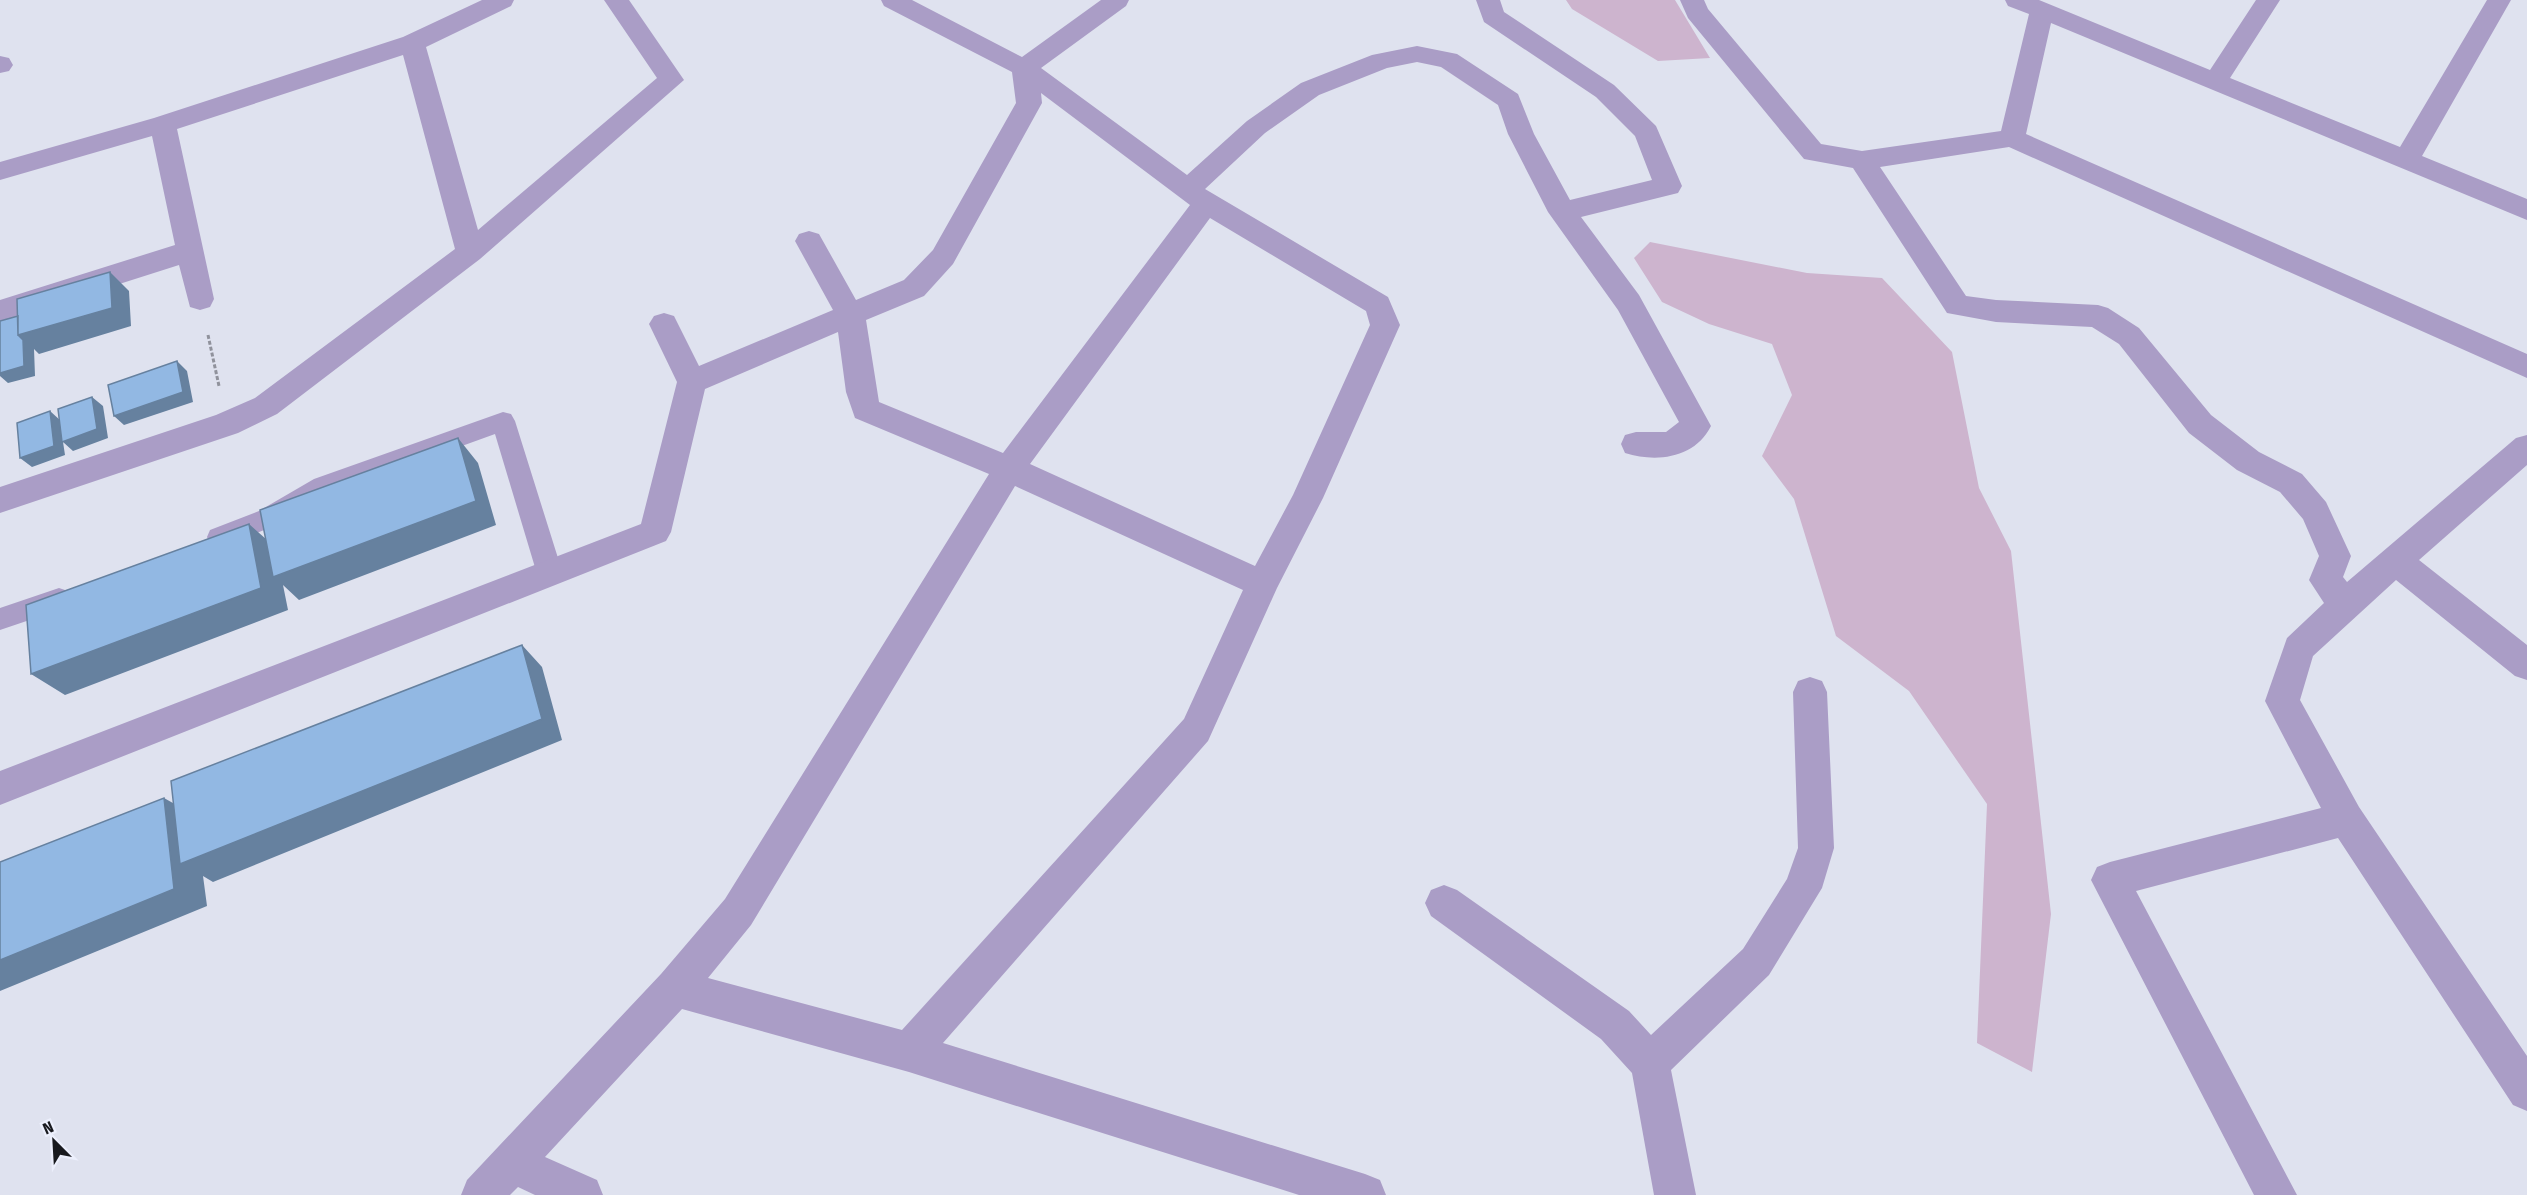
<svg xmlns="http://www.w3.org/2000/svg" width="2527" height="1195" font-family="'Fira Sans Condensed',sans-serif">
<rect width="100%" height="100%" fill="#dfe2ef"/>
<path fill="#cdb4ce" d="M1566,0H1675L1710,58L1658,61L1572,9Z
M1650,242L1807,273L1882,278L1952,352L1979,488L2011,551L2051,914L2032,1072L1977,1043L1987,804L1909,691L1836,636L1794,499L1762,456L1792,395L1772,344L1709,324L1662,302L1634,258Z"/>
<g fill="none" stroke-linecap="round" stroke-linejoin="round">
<path stroke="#90929c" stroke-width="3" stroke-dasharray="4 2" stroke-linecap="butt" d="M208,335L219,386"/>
<path fill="#aa9dc6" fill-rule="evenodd" d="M503,412L511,414L515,421L563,574L559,582L550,585L541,582L537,574L495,434L332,493L277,525L228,544L219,547L210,544L207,537L210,530L259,511L314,479Z
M59,588L68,591L72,599L68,607L0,630V608Z"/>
<path fill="#aa9dc6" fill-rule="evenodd" d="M482,0H514L511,6L426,47L478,230L657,78L604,0H629L684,80L480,259L277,414L238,433L0,513V487L216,415L255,398L455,249L403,55L177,129L214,299L210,307L200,310L190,307L179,265L0,322V300L175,245L152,136L0,180V162L154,118L403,37Z
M881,0H912L1022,57L1101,0H1129L1126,6L1041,68L1187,175L1247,121L1301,83L1372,55L1417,46L1457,54L1518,94L1534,134L1570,200L1652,180L1635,136L1596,97L1484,22L1476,0H1500L1504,12L1614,85L1656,126L1682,186L1678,193L1581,217L1639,295L1711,426C1695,458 1657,463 1625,453L1621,444L1625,435L1636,432H1666L1679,422L1618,310L1548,212L1508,134L1498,105L1441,67L1417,62L1387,68L1319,95L1265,133L1205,189L1388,297L1400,325L1323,498L1277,588L1208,741L943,1043L1365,1174L1380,1180L1386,1195H1299L909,1072L682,1009L545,1157L597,1180L603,1195H535L518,1187L510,1195H461L467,1180L661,974L725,899L989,474L855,418L846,392L838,332L705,389L671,532L666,541L0,805V771L641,524L677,382L649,324L654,316L664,313L674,316L699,366L833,310L795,241L799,234L809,231L819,234L856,300L904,280L933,250L1016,103L1012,72L884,6ZM1041,93L1190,205L1003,453L879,402L866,320L924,296L953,264L1042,103ZM1210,218L1366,311L1370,325L1293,495L1255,566L1030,464ZM1015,486L1243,590L1184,719L902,1030L708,978L751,925Z
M1680,0H1704L1708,9L1821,144L1862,151L2001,131L2029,14L2008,6L2005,0H2039L2210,70L2256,0H2280L2230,78L2400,147L2487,0H2511L2422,156L2527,199V220L2051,23L2026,134L2527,354V378L2009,147L1880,167L1966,296L1996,300L2098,305L2108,308L2139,328L2211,415L2259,452L2302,474L2326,502L2351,556L2343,577L2347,582L2516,438L2527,435V465L2419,560L2527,645V680L2515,676L2396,580L2313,656L2300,700L2359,807L2527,1056V1111L2513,1105L2338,838L2136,891L2297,1195H2254L2091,880L2097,867L2110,862L2321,808L2265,701L2287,638L2324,603L2309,580L2319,556L2303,519L2280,492L2237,470L2189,433L2119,344L2092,327L1996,322L1947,313L1853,168L1804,159L1688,18Z
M0,56L9,58L13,65L9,71L0,73Z
M1810,677L1822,681L1827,692L1834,848L1822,888L1769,975L1671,1070L1696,1195H1654L1632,1073L1601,1039L1431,916L1425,903L1431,890L1444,885L1457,890L1629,1011L1651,1035L1743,949L1787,879L1798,848L1793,692L1798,681Z"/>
</g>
<path fill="#66819f" d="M110,272L129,291L131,326L39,354L34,349L35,376L8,383L0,376V373L18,335Z
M177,361L187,371L193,402L124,425L114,416Z
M92,397L103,406L108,438L73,451L63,442L65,455L32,467L20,458L50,411L61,421Z
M458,438L478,463L496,525L299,600L283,585L288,610L65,695L31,674L249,524L275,547Z
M522,645L542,667L562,740L213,882L203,876L207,906L0,991V960L164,798L196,816Z"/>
<path fill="#92b8e3" stroke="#66819f" stroke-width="1.5" d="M110,272L112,308L18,335L17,299Z
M18,316V335L23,340L24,366L0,373V321Z
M177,361L183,392L114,416L108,385Z
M92,397L97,429L62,442L58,409Z
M50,411L54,446L20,458L17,423Z
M458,438L476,501L273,577L260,510Z
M249,524L261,588L31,674L26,605Z
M522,645L542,719L180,864L171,781Z
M164,798L174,889L0,960V862Z"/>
<g transform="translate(54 1141) rotate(336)" stroke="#eceffc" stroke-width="4.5" paint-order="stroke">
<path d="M0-4.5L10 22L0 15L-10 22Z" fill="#18191e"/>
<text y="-9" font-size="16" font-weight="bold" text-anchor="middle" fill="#18191e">N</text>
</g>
</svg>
